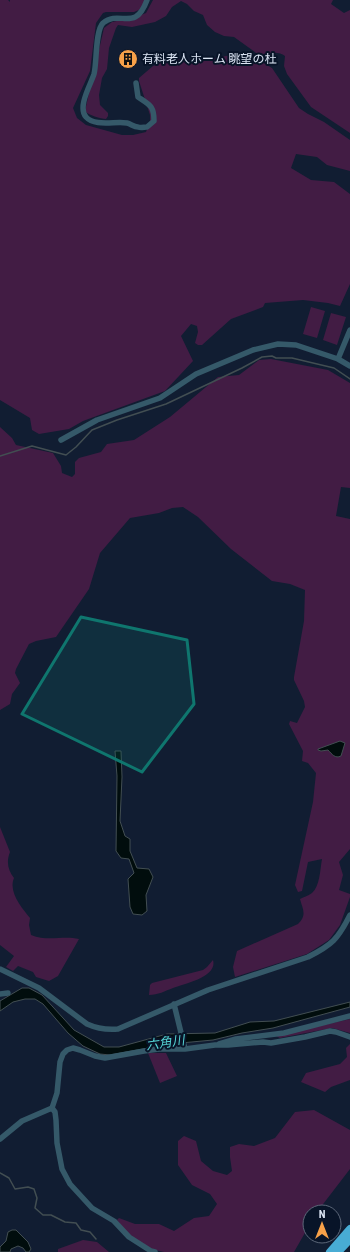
<svg xmlns="http://www.w3.org/2000/svg" width="350" height="1252" font-family="'Roboto Condensed','Noto Sans JP',sans-serif">
<rect width="100%" height="100%" fill="#111d32"/>
<path fill="#421c44" d="M0,0H8L10,2V0H145L141,9L134,12H106L103,13L96,23L90,71L73,108L77,118L86,125L122,135H133L146,132L150,121V115L139,81V78L153,66L163,62L177,59L191,60H203L232,55H243L253,57L272,68L299,108L308,114L324,122L350,140V171L327,165L317,157L296,154L291,168L311,180L334,182L350,194V284L340,306L328,303L303,300L265,303L263,307L231,319L202,345H198L195,343L198,332L197,326L191,324L181,336L193,361L165,391L83,421L69,429L39,434L32,430L30,418L0,400Z
M153,0H333L331,4L344,13L350,10V133L311,107L287,74L284,66L285,56C278,50 266,54 259,55L234,37L224,36L215,32L207,25L203,15L194,11L187,4L181,1L172,7L166,16L155,22L132,27L118,25L116,28L109,48L107,69L102,78L99,95L100,105L108,113V116L106,119C101,119 88,115 85,111L87,102L104,28L112,22L136,17L146,13Z
M311,307L325,311L317,338L303,334Z
M331,313L346,317L337,345L323,340Z
M271,359L328,370L350,383V488L341,487L336,516L350,519V849L339,862L343,875L339,890L350,894V897L340,925L329,940L307,954L235,977L233,967L237,951L298,924C307,915 303,910 300,899C303,897 308,896 312,893C320,886 320,870 322,859L308,862L302,891L298,892L295,885L313,802L316,773L308,763L302,761L303,751L289,724L290,721L297,723L305,707L304,701L294,680V677L304,621L305,590L290,584L272,581L231,549L198,517L183,507L172,508L159,513L130,518L100,553L89,589L56,637L36,641L29,644L16,669L15,673L20,683L12,694L10,704L0,710V427L12,438L16,445L53,453L61,466L62,473L72,477L75,474V462L79,458L101,452L107,444L134,440L170,417L218,377L239,375L259,360Z
M0,827L10,852C6,862 8,870 14,878C8,892 22,908 30,918L29,925L31,935C49,942 63,935 79,939L58,976L49,981L36,977L33,972L18,966L13,971L6,967L14,956L0,945Z
M213,960C218,977 184,984 173,988C165,991 158,995 149,995L150,985L152,983L203,970L207,967Z
M350,1019V1033L332,1028L280,1038L276,1036Z
M350,1044V1080L331,1087L325,1092L301,1082L306,1073L340,1064L347,1057L346,1048Z
M148,1053H166L177,1076L160,1083Z
M314,1110L350,1130V1169L317,1212H310V1224L294,1252H164L151,1249L128,1235L117,1220L119,1218L135,1224H159L174,1231L194,1218L209,1216L217,1204L210,1194L192,1185L178,1165V1141L184,1136L196,1141L201,1161L213,1171L227,1175L232,1171L230,1157V1147L239,1144L254,1146L275,1138L295,1112Z
M83,1240L97,1242L109,1252H58V1249Z"/>
<path fill="#010d0d" stroke="#424e52" d="M340,741L345,743L341,756C335,759 332,754 328,750L321,751L318,750V749Z
M115,751H121L122,777L120,821L125,836L130,839V851L137,868L149,869L153,877L146,895L147,911L142,915L133,914L130,907L128,879L134,873L129,859L121,858L116,851L117,776Z
M22,988H29L42,995L74,1030L104,1047H119L167,1034L215,1033L250,1022L274,1021L350,1002V1007L273,1028L242,1033L213,1040L170,1044L110,1055L100,1054L83,1046L68,1033L43,1004L35,999H25L13,1002L0,1011V1001Z
M12,1230H16L28,1242L31,1249L29,1252H26L23,1248L18,1246L11,1249L10,1252H0V1247L6,1241L8,1232Z"/>
<g fill="none" stroke-linecap="round" stroke-linejoin="round">
<path stroke="#424e52" stroke-width="1.5" d="M0,456L32,446L66,455L76,447L92,430L117,420L166,404L242,368L262,357L272,356L276,358H292L334,368L350,379
M0,1173L9,1178L15,1189L28,1187L34,1189L37,1198L35,1208L43,1215H51L65,1222L76,1223L81,1230L90,1232L96,1239"/>
<path stroke="#355969" stroke-width="5.5" d="M136,83L138,97C150,105 154,106 154,121L147,127C144,127 141,128 138,127C134,127 131,124 127,123C115,121 95,127 86,117C77,107 91,84 94,74C97,63 95,31 103,23C120,9 135,33 147,0
M350,330L338,359L350,366
M61,440L97,420L160,398L196,374L253,350L278,344L296,345L338,359
M0,969L39,988L87,1024C98,1029 106,1030 118,1029L208,990L308,957C332,945 338,939 350,915
M0,994L8,993
M174,1004L185,1049
M219,1044L236,1039L284,1033L350,1016
M52,1108L55,1112L56,1120L57,1143L62,1169L70,1184L92,1208L114,1221L129,1237L151,1251L155,1252
M0,1139L22,1121L52,1108L57,1093L60,1062L63,1054L67,1050L73,1048L80,1050L95,1056L105,1058L144,1051L159,1049H185L215,1045H228L263,1042L271,1043L305,1037L330,1031L336,1032L350,1037"/>
<path stroke="#48acd4" stroke-width="8" d="M330,1252L350,1229
M338,1252L350,1239"/>
</g>
<path fill="#0f766e" fill-opacity="0.2" stroke="#0f766e" stroke-width="3" stroke-linejoin="round" d="M81,617L187,640L194,704L142,772L22,714Z"/>
<defs>
<symbol id="building-disc" viewBox="-11 -11 22 22"><circle r="9.5" fill="#f7a149" stroke="#081428"/><path d="M-4-6H4V6H1V3H-1V6H-4ZM-2.5-4.3h1.7v1.8h-1.7ZM.8-4.3h1.7v1.8H.8ZM-2.5-1h1.7V.8h-1.7ZM.8-1h1.7V.8H.8Z" fill="#111"/></symbol>
</defs>
<g fill-rule="evenodd">
<use href="#building-disc" x="117" y="48" width="22" height="22"/>
</g>
<g text-anchor="middle" stroke-width="4" stroke-linejoin="round" paint-order="stroke">
<g font-size="12" fill="#dbe4f3" stroke="#081428" text-anchor="start">
<text x="142" y="63">有料老人ホーム 眺望の杜</text>
</g>
<g font-size="13" font-style="italic" fill="#55d4d4" stroke="#081428">
<text transform="translate(165 1042) rotate(-8)" y="5">六角川</text>
</g>
</g>
<g transform="translate(322 1224)"><circle r="19" fill="#081428" stroke="#5c6779"/>
<path d="M0-3L7 15L0 10L-7 15Z" fill="#f7a149"/>
<text y="-6" font-size="11" font-weight="bold" text-anchor="middle" fill="#dbe4f3">N</text>
</g>
</svg>
